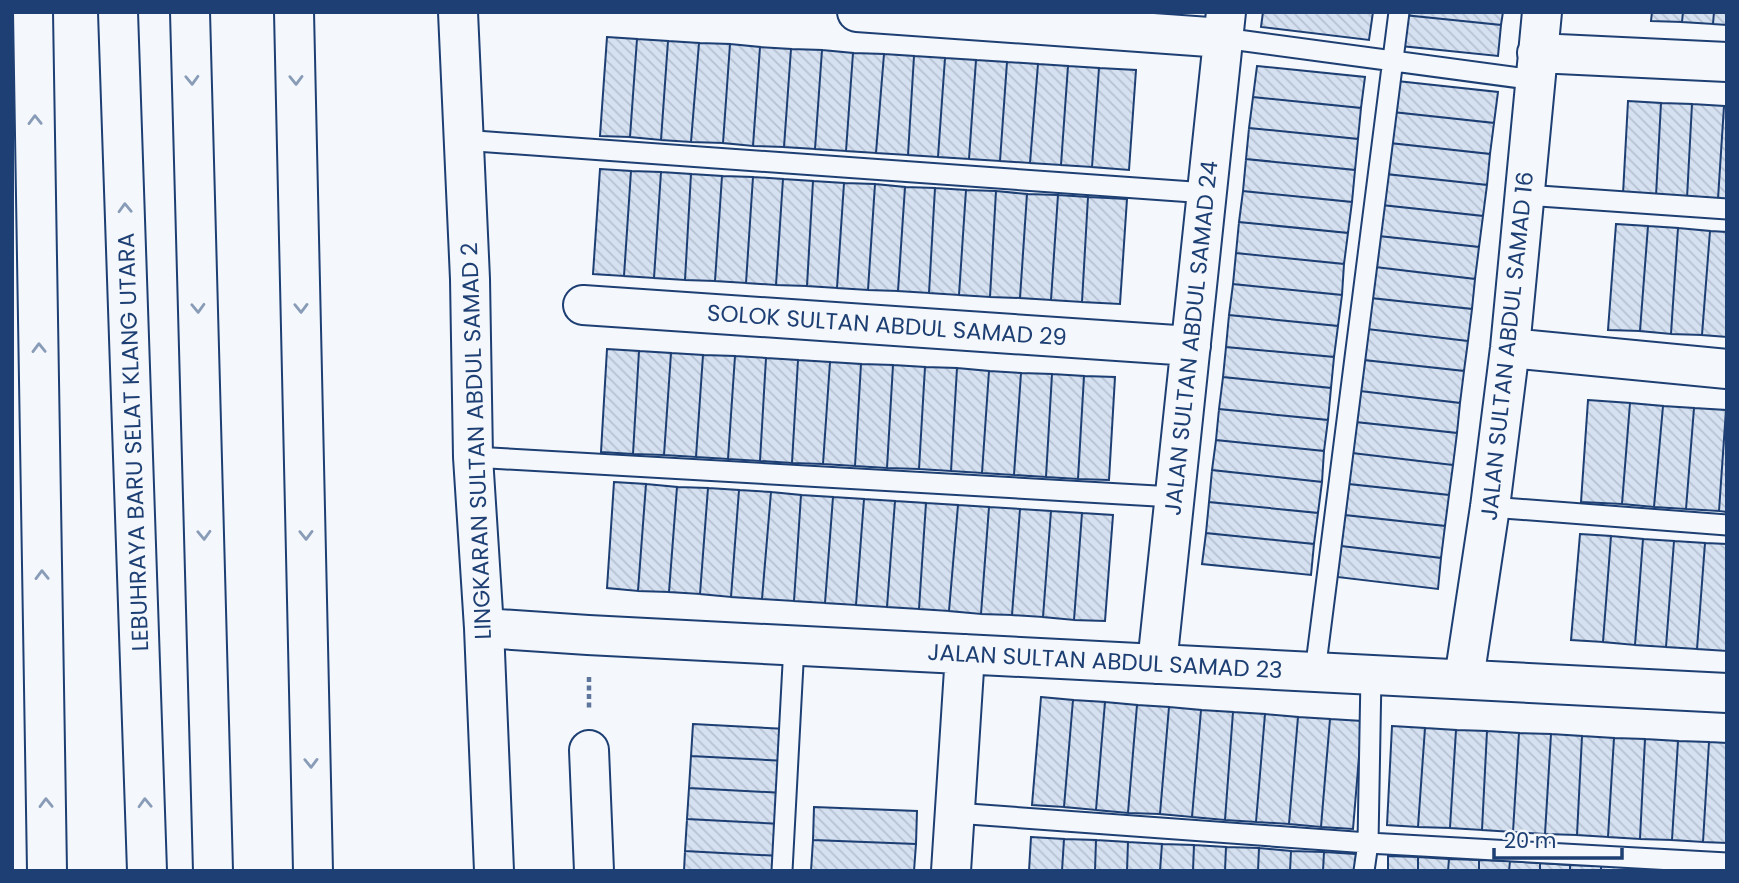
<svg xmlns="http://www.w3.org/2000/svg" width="1739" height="883" font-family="Poppins,sans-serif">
<defs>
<pattern id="building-back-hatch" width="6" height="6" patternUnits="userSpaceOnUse" patternTransform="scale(1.75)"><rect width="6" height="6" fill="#d5e0f0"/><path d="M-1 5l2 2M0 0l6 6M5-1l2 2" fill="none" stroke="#b6c1d1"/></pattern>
</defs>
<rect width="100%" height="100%" fill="#f4f7fb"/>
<path fill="url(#building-back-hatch)" stroke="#1d3f73" stroke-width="2" d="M1263,12H1373L1369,40L1261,27Z
M1404,12H1503L1501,25L1404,15Z
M1652,12H1683L1682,22L1651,21Z
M1683,12H1714L1713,24L1682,22Z
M1714,12H1727V25L1713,24Z
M1404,15L1501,25L1498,56L1401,46Z
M607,37L637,39L630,137L600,136Z
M637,39L668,41L661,140L630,137Z
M668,41L699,43L691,142L661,140Z
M699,43L730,44L723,143L691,142Z
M730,44L760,47L753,146L723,143Z
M760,47L791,49L784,147L753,146Z
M791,49L822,50L815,149L784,147Z
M822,50L853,53L846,151L815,149Z
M853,53L884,54L876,153L846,151Z
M884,54L914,56L908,155L876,153Z
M914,56L945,58L938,157L908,155Z
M945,58L976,60L969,159L938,157Z
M976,60L1007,62L1000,161L969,159Z
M1007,62L1038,64L1030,163L1000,161Z
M1038,64L1068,66L1061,165L1030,163Z
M1068,66L1099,68L1092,167L1061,165Z
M1257,66L1365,77L1361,108L1253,97Z
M1099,68L1136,70L1129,170L1092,167Z
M1397,81L1498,92L1494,123L1393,112Z
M1253,97L1361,108L1358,139L1249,128Z
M1628,101L1661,103L1656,196L1623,194Z
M1661,103L1692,104L1687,198L1656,196Z
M1692,104L1724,106L1718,199L1687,198Z
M1724,106H1727V199H1718Z
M1393,112L1494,123L1490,154L1390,143Z
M1249,128L1358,139L1355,170L1246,159Z
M1390,143L1490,154L1487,185L1386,174Z
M1246,159L1355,170L1352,202L1243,191Z
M600,169L631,171L624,276L593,274Z
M631,171L661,172L654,278L624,276Z
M661,172L691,174L685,280L654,278Z
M691,174L722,176L715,281L685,280Z
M1386,174L1487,185L1483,216L1382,205Z
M722,176L753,177L746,283L715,281Z
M753,177L783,179L776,285L746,283Z
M783,179L813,181L807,286L776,285Z
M813,181L844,183L837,288L807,286Z
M844,183L875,184L868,290L837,288Z
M875,184L905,187L898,291L868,290Z
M905,187L935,188L929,293L898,291Z
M935,188L966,190L959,295L929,293Z
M966,190L996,191L990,297L959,295Z
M996,191L1027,194L1020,298L990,297Z
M1243,191L1352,202L1348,233L1239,222Z
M1027,194L1058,195L1051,300L1020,298Z
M1058,195L1088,197L1082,302L1051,300Z
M1088,197L1127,199L1120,304L1082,302Z
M1382,205L1483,216L1479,247L1379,236Z
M1239,222L1348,233L1344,264L1236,253Z
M1616,224L1648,226L1640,331L1608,330Z
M1648,226L1678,228L1671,334L1640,331Z
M1678,228L1710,231L1702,335L1671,334Z
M1710,231L1727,232V337L1702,335Z
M1379,236L1479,247L1475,279L1375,267Z
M1236,253L1344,264L1342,295L1233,284Z
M1375,267L1475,279L1472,309L1371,298Z
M1233,284L1342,295L1338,326L1229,315Z
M1371,298L1472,309L1468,341L1367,329Z
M1229,315L1338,326L1334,357L1226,347Z
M1367,329L1468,341L1464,371L1364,360Z
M1226,347L1334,357L1331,388L1223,377Z
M607,349L639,351L633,454L601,452Z
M639,351L671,353L664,455L633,454Z
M671,353L703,355L696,457L664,455Z
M703,355L735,356L728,459L696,457Z
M735,356L766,358L760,461L728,459Z
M766,358L798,360L792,463L760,461Z
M798,360L830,362L823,464L792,463Z
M1364,360L1464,371L1460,403L1360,391Z
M830,362L861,364L855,466L823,464Z
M861,364L893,365L887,468L855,466Z
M893,365L925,367L919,469L887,468Z
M925,367L957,368L951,471L919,469Z
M957,368L989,371L982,473L951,471Z
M989,371L1021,373L1014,475L982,473Z
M1021,373L1052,374L1046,477L1014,475Z
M1052,374L1084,376L1078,479L1046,477Z
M1084,376L1115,377L1109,480L1078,479Z
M1223,377L1331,388L1328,420L1219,409Z
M1360,391L1460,403L1457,433L1356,422Z
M1588,400L1630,403L1622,504L1581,502Z
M1630,403L1663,406L1654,507L1622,504Z
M1663,406L1694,408L1686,509L1654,507Z
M1694,408L1726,410L1719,511L1686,509Z
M1219,409L1328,420L1324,451L1216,440Z
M1726,410H1727V512L1719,511Z
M1356,422L1457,433L1453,465L1352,453Z
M1216,440L1324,451L1322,482L1212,470Z
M1352,453L1453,465L1449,495L1349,484Z
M1212,470L1322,482L1318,513L1209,502Z
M614,482L646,484L638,591L607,588Z
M646,484L677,487L669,592L638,591Z
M1349,484L1449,495L1445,526L1345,515Z
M677,487L708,488L700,594L669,592Z
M708,488L739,490L731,597L700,594Z
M739,490L771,492L762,599L731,597Z
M771,492L801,495L794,601L762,599Z
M801,495L833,497L825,603L794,601Z
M833,497L864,499L856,605L825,603Z
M864,499L895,501L887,607L856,605Z
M895,501L926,503L919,609L887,607Z
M1209,502L1318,513L1314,544L1206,533Z
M926,503L958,505L949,611L919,609Z
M958,505L989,507L981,614L949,611Z
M989,507L1020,509L1012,615L981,614Z
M1020,509L1051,511L1043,617L1012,615Z
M1051,511L1082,513L1074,620L1043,617Z
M1082,513L1113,515L1105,621L1074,620Z
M1345,515L1445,526L1441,558L1341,546Z
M1206,533L1314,544L1311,575L1202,564Z
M1580,534L1611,536L1603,642L1571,640Z
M1611,536L1643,539L1635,645L1603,642Z
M1643,539L1674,541L1666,647L1635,645Z
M1674,541L1705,543L1697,649L1666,647Z
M1705,543L1727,544V651L1697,649Z
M1341,546L1441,558L1438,589L1337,577Z
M1041,697L1073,700L1064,807L1032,805Z
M1073,700L1105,702L1096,810L1064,807Z
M1105,702L1137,705L1128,813L1096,810Z
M1137,705L1169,707L1160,814L1128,813Z
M1169,707L1201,710L1192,817L1160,814Z
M1201,710L1233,712L1225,820L1192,817Z
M1233,712L1265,714L1256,822L1225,820Z
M1265,714L1298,717L1289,824L1256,822Z
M1298,717L1330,719L1321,827L1289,824Z
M1330,719L1362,721L1353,829L1321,827Z
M693,724L787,729L786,761L691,756Z
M1392,726L1425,728L1418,827L1387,825Z
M1425,728L1456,730L1450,828L1418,827Z
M1456,730L1487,731L1482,830L1450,828Z
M1487,731L1519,733L1513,832L1482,830Z
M1519,733L1551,734L1545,834L1513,832Z
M1551,734L1582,736L1577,835L1545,834Z
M1582,736L1614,738L1608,837L1577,835Z
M1614,738L1645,739L1640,839L1608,837Z
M1645,739L1678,741L1672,840L1640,839Z
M1678,741L1709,742L1703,842L1672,840Z
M1709,742L1727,743V843L1703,842Z
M691,756L786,761L784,793L689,788Z
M689,788L784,793L782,824L687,819Z
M814,807L917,811L916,844L813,840Z
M687,819L782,824L780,856L685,851Z
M1031,837L1064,839L1062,871H1029Z
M1064,839L1096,840L1095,871H1062Z
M813,840L916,844L914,871H811Z
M1096,840L1128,842L1127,871H1095Z
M1128,842L1162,844L1160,871H1127Z
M1162,844L1194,845L1193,871H1160Z
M1194,845L1226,847L1225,871H1193Z
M1226,847L1259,848L1258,871H1225Z
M1259,848L1291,851L1290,871H1258Z
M685,851L780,856L779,871H684Z
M1291,851L1324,852L1323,871H1290Z
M1324,852L1356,854L1355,871H1323Z
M1388,856L1418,857V871H1388Z
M1418,857L1449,859L1448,871H1418Z
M1449,859L1479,860V871H1448Z
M1479,860L1510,861L1509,871H1479Z
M1510,861L1540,863V871H1509Z
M1540,863L1570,865V871H1540Z
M1570,865L1601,866V871H1570Z
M1601,866L1631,868V871H1601Z
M1631,868L1661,870V871H1631Z"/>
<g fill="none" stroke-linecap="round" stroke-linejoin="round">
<defs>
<path id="service" d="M1223,38L1535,80
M462,140L1207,193
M1525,195L1727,209
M473,457L1174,497
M1490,507L1727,525
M1315,672L1399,12
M955,813L1368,843L1727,863
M782,871L794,645
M1364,871L1368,843L1371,675"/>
<path id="minor" d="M458,12L470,279L473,457L484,628L494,871
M857,12L1223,38
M1537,53L1727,62
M583,305L1191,346
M1510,348L1727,369
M484,628L588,635L1727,693
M1157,664L1226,12
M1464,679L1490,507L1510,348L1542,12
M589,750L594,871
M951,871L965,654"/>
<path id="motorway" d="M33,12L47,871
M118,12L147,871
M190,12L213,871
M294,12L313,871"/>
</defs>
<use href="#service" stroke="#1d3f73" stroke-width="23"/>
<use href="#minor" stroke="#1d3f73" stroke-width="42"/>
<use href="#motorway" stroke="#1d3f73" stroke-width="42"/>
<path stroke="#5e769c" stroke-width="4.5" stroke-dasharray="5 3.5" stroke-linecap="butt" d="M589,677V710"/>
<use href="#service" stroke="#f4f7fb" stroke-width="19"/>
<use href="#minor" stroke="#f4f7fb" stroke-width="38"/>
<use href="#motorway" stroke="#f4f7fb" stroke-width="38"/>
</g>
<defs><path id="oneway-chevron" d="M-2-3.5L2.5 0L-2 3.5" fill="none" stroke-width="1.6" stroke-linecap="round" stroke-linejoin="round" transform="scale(1.75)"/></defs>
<g stroke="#889bb7">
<use href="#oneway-chevron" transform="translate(192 80) rotate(88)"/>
<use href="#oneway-chevron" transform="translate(296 80) rotate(89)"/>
<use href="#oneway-chevron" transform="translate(35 120) rotate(-91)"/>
<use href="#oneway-chevron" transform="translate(125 208) rotate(-92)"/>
<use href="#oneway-chevron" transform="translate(198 308) rotate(88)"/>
<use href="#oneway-chevron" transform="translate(301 308) rotate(89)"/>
<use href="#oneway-chevron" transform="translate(39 348) rotate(-91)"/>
<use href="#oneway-chevron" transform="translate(204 535) rotate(88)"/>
<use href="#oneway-chevron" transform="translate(306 535) rotate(89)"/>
<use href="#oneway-chevron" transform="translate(42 575) rotate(-91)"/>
<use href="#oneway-chevron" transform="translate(311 763) rotate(89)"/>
<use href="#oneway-chevron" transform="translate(46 803) rotate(-91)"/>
<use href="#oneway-chevron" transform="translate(145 803) rotate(-92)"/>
</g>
<g text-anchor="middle" stroke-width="5" stroke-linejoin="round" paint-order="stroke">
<g font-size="23" fill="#1d3f73" stroke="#f4f7fb">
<text transform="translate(887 325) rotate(4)" y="8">SOLOK SULTAN ABDUL SAMAD 29</text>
<text transform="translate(1191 338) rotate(-84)" y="8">JALAN SULTAN ABDUL SAMAD 24</text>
<text transform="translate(1507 346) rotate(-84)" y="8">JALAN SULTAN ABDUL SAMAD 16</text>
<text transform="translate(476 441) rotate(-92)" y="8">LINGKARAN SULTAN ABDUL SAMAD 2</text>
<text transform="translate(133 442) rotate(-92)" y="8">LEBUHRAYA BARU SELAT KLANG UTARA</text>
<text transform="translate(1105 661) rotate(3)" y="8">JALAN SULTAN ABDUL SAMAD 23</text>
</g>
</g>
<rect width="1739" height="883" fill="none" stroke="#1d3f73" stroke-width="28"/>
<path d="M1494 848v10h128v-10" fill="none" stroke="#1d3f73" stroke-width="3.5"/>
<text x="1504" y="848" font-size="21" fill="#1d3f73" stroke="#f4f7fb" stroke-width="5" paint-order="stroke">20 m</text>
</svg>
